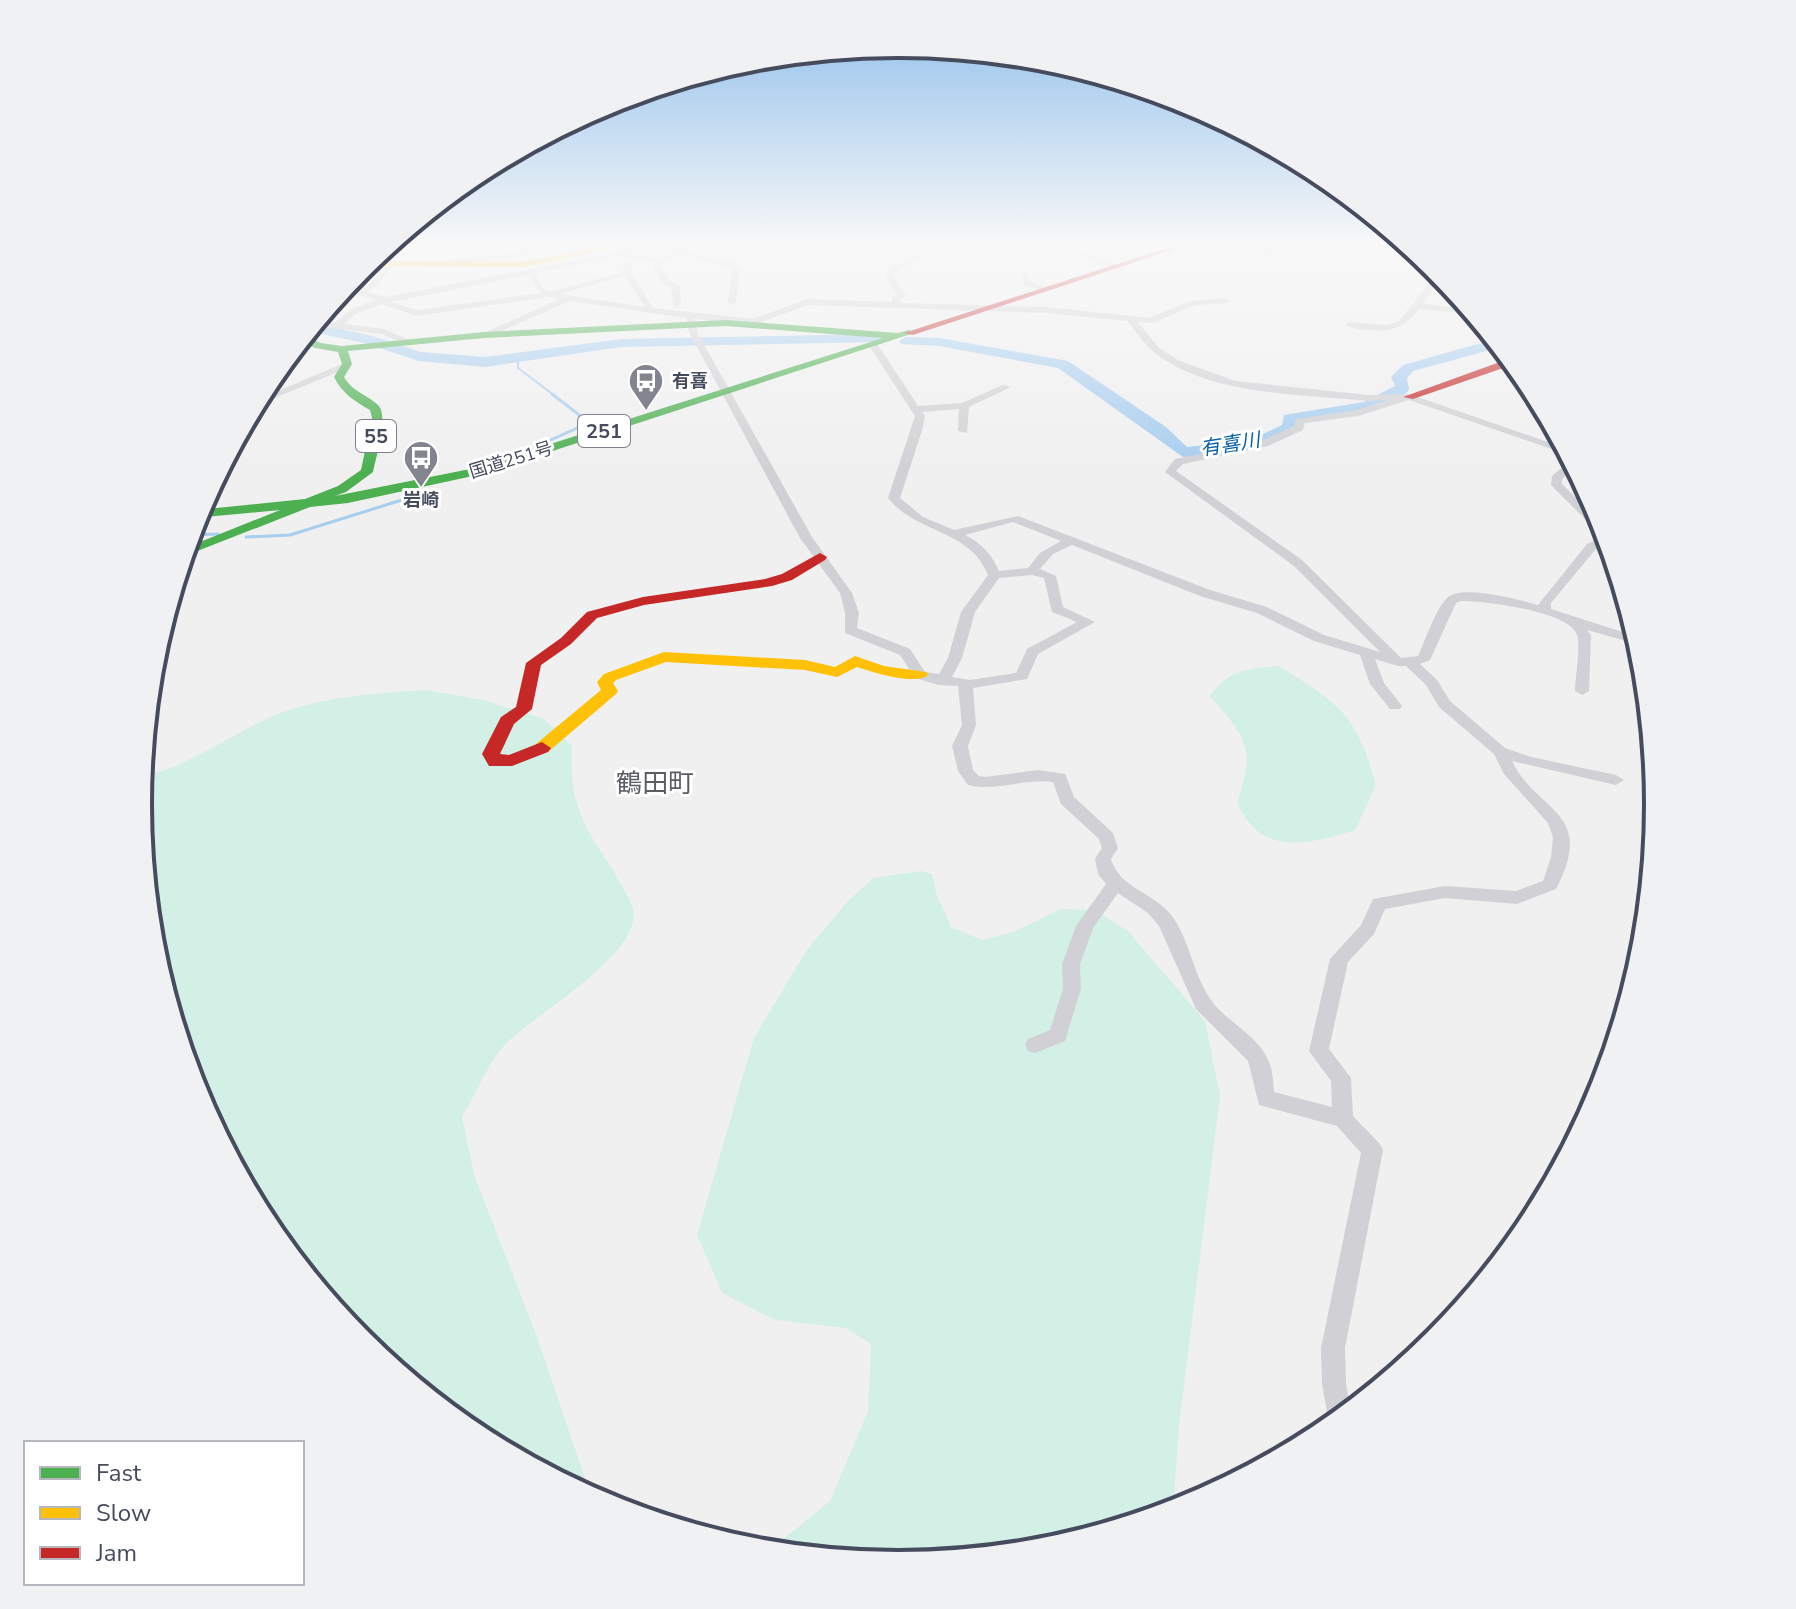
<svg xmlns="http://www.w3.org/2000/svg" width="1796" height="1609" font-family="'Nunito Sans','Noto Sans JP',sans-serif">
<rect width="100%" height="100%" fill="#f0f0f0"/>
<path fill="#d3f0e6" d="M1279,666C1339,704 1357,714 1376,785L1355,830C1308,845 1260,857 1237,802C1256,749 1246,737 1210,696C1227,670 1250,668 1279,666Z
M426,690L483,700L544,719L572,746C567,826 601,839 631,903C654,950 526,1018 502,1048C486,1068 475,1095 462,1117L474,1175L536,1334L592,1499L475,1437L360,1342L265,1227L195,1095L152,952L138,804L140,775C176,776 247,723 286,711C331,696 379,693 426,690Z
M921,871L932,874L936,893L951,927L982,940L1013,932L1061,909L1095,910L1128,931L1205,1021L1220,1096L1179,1426L1173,1512L1046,1550L898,1565L760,1551L775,1546L830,1501L868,1411L871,1344L846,1328L775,1320L722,1293L697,1235L754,1038L806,951L849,900L873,878Z"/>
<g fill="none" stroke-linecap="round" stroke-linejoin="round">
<path stroke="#a7cdef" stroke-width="2" d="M518,360V368L555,396"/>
<path stroke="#a7cdef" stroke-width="3" d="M535,447L584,425L578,414L552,394
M189,535L218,534
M246,537L290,535L421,494"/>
<path fill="#a7cdef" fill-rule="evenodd" d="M314,323L373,336L421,352L485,357L621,339L876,334L883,338L876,342L621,347L485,367L419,361L364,343L308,331Z
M906,337L939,338L1068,361L1166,427L1187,447L1250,440L1282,425L1284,415L1364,402L1395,386L1391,377L1403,365L1495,339L1501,347L1413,371L1407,378L1409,390L1401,398L1374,410L1299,423L1297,431C1263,452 1222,456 1183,457L1058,368L939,346L901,344L899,341Z"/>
<path fill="#d1d1d5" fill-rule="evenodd" d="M524,245H551L528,249L530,254L526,256L441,264L437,262L522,252L520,247Z
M633,245H642L625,254L662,258L686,245L690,247L685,251L736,263L740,270L736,302L732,305L728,302L732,270L730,267L679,254L662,263C662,275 671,281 679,286L681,304L677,307L673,304L671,288C662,286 654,271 654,262L616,257L536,273L542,287L549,292L623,272L624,263L628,261L632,263L631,273L653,308L753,319L807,299L892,302V297L897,295L884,273L918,253L921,257L892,274L906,296L900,300L901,303L1047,307L1149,318L1191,301L1226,298L1230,301L1229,303L1195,305L1153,323L1138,322L1159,348L1178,360L1235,381L1369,395L1409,394L1565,448L1569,455L1409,400L1358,416L1305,423L1303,430L1268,446L1183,464L1176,471L1302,560L1401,658L1418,656C1425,641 1435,611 1446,599C1460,583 1520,600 1538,605L1587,544L1596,540L1587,521L1551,485L1552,476L1572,459L1575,466L1562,479V484L1596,518L1611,548L1603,546L1595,550L1551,603V609L1638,637L1640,645L1587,630L1591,635L1589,691L1582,695L1575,691C1575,678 1581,646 1577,635C1569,611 1484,601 1461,601L1456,603L1430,660L1420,664L1437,680L1450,701L1505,748L1531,757L1616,775L1624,780L1616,785L1512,761C1537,813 1597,811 1556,889L1517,904L1445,898L1385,909L1374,934L1348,962L1329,1049L1351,1078L1353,1116L1379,1143L1383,1150L1345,1348L1346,1384L1351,1412L1330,1429L1322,1384L1321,1348L1361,1153L1337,1126L1259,1105L1248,1061L1196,1009L1159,926L1148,913L1118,893L1093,928L1080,964L1081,989L1065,1041L1035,1053L1028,1051L1025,1045L1028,1039L1050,1030L1063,989L1062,964L1076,926L1106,884L1098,874L1095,859L1102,848L1099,839L1061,804L1053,782C1024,778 997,792 968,785L958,771L952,746L962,725L958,686L939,685L915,678L900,655L845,633V613L840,593L800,538L689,332L686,318L570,301L487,337L480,335L559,299L548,297L416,316L382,304L357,313L344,324L384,329L407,339L409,341L404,344L382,334L333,328L307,331L312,326L336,322L351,309L377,300L341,290L345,286L359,290L371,282L388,262L395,264L377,286L367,292L386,297L614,253ZM528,275L541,293L417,310L391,302ZM625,276L645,307L560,294ZM808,305L1047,313L1128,321C1136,332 1145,346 1156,354C1212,396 1301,394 1369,401L1388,400L1357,410L1296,419L1294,426L1261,441L1175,459L1165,472L1294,566L1380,652L1324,635L1267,607L1210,590L1018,516L954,530L923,517L900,498L923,427L925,416L922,412L959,409L958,431L967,433L969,407L1011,387L1003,385L962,403L918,406L876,342L873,341L868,344L915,416L888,498C918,535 970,529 988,575L961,612L948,658L939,674L925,672L910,649L857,628L859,613L852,593L812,537L697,332L695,319L750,326ZM1013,522L1061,541L1040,553L1028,568L999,571C991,553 981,543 965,535ZM1072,545L1200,596L1257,613L1314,641L1360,655L1370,684L1390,709H1400L1402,706L1384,683L1375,659L1398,666H1406L1426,685L1439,707L1494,754L1504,774L1548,823L1553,837L1551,857L1543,881L1516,891L1445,886L1373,899L1361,925L1330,959L1309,1051L1331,1081L1332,1107L1274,1092C1273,1082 1273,1071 1269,1062C1258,1034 1227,1023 1211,1000C1193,974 1190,941 1172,916C1154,892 1120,889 1111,859L1118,848L1113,833L1074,797L1065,774L1038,770L985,777L979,776L973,770L968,746L976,725L973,688L1027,679L1038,654L1095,622L1063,607L1056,576L1040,569L1053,554ZM1032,575L1044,578L1052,612L1077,622L1027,649L1016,673L970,680L952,677L962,658L975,612L999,578Z
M1027,245L1074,250L1119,266L1115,268L1073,254Z
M1252,245H1261L1274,254L1267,256Z
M1375,245L1411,246L1416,251L1379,247Z
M1439,271L1443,275L1423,304L1471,309L1475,314L1419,309C1405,327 1392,332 1369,330C1361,329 1352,329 1345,325L1349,322L1387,325L1399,321Z
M1021,272H1027L1031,282L1045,287V291L1024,285Z
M347,362L350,363V367L253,407L256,400Z"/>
<path fill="#4caf50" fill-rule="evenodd" d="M726,320L898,333L909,330L914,333L482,474L348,503L310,507L182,557L185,548L280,510L194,518L197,510L305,499L338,486L361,470L372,418L370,410C354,401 342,393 334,377L342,364L338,352L315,348L300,341L304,335L321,343L342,346L484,332ZM726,326L883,338L475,468L335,496L346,492L373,472C376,457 389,415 378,405C366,394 353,392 344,377L352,364L348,351L484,338Z"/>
<path fill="#ffc107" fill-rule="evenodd" d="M613,245H628L525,267L361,266L367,261H525Z
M664,652L805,660L835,667L855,656L884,666L926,672L928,675C914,686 873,672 857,667L837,677L805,670L666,662L616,680L613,683L618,691L616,694L548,752H536L533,748L536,744L601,690L597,682L604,674Z"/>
<path fill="#c62828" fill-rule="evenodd" d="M1176,245H1187L913,335L904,333Z
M1511,358L1515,364L1413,399L1403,397Z
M820,553L827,557L825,560L792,580L772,586L644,605L597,618L571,644L541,665L532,709L514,724L500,754L509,755L542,742L551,748L548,752L512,766H489L482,754L501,717L516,707L526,663L561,638L587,612L643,597L765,579L782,574Z"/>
</g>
<linearGradient id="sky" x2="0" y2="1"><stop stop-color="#8ebeeb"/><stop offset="0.52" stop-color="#f8f8f8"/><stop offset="1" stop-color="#f8f8f8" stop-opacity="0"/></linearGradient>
<rect width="1796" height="470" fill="url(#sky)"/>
<defs>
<symbol id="bus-pin" viewBox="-11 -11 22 30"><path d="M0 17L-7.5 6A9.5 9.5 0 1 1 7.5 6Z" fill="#828590" stroke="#fff"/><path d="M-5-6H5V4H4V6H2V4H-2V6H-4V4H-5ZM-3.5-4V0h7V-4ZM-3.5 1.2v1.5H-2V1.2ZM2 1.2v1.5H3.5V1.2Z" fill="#fff"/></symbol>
</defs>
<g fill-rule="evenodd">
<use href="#bus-pin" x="626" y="361" width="40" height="54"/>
<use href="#bus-pin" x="401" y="438" width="40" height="54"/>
</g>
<g text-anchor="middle" stroke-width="6" stroke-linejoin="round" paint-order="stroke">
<g font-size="18" font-weight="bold" fill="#464c5d" stroke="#fff" text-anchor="start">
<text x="672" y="387">有喜</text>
<text x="421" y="506" text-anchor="middle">岩崎</text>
</g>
<g font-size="18" fill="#464c5d" stroke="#fff">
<text transform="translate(511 460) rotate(-17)" y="6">国道251号</text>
</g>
<g fill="#fff" stroke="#7e828e" stroke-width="2">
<rect x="578" y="415" width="52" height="32" rx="6"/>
<rect x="356" y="420" width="40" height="32" rx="6"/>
</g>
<g font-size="20" font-weight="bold" fill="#464c5d">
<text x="604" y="438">251</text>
<text x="376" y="443">55</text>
</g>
<g font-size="20" font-style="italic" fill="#0860ae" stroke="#fff">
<text transform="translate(1230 444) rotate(-9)" y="7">有喜川</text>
</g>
<g font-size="26" fill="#5b5d64" stroke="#fff">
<text x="655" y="792">鶴田町</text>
</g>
</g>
<path d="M0 0H1796V1609H0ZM152 804a746 746 0 1 1 1492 0a746 746 0 1 1-1492 0Z" fill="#f0f1f2" fill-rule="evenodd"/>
<path fill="none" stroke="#464c5d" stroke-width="4" d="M152 804a746 746 0 1 1 1492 0a746 746 0 1 1-1492 0Z"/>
<rect x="24" y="1441" width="280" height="144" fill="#ffffff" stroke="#b5b7be" stroke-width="2"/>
<rect x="40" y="1467" width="40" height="12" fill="#4caf50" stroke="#b5b7be" stroke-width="2"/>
<text x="96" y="1481" font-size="24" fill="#464c5d">Fast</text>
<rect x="40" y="1507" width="40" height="12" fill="#ffc107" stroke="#b5b7be" stroke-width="2"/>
<text x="96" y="1521" font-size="24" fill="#464c5d">Slow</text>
<rect x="40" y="1547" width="40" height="12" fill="#c62828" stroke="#b5b7be" stroke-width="2"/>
<text x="96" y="1561" font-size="24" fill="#464c5d">Jam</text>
</svg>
